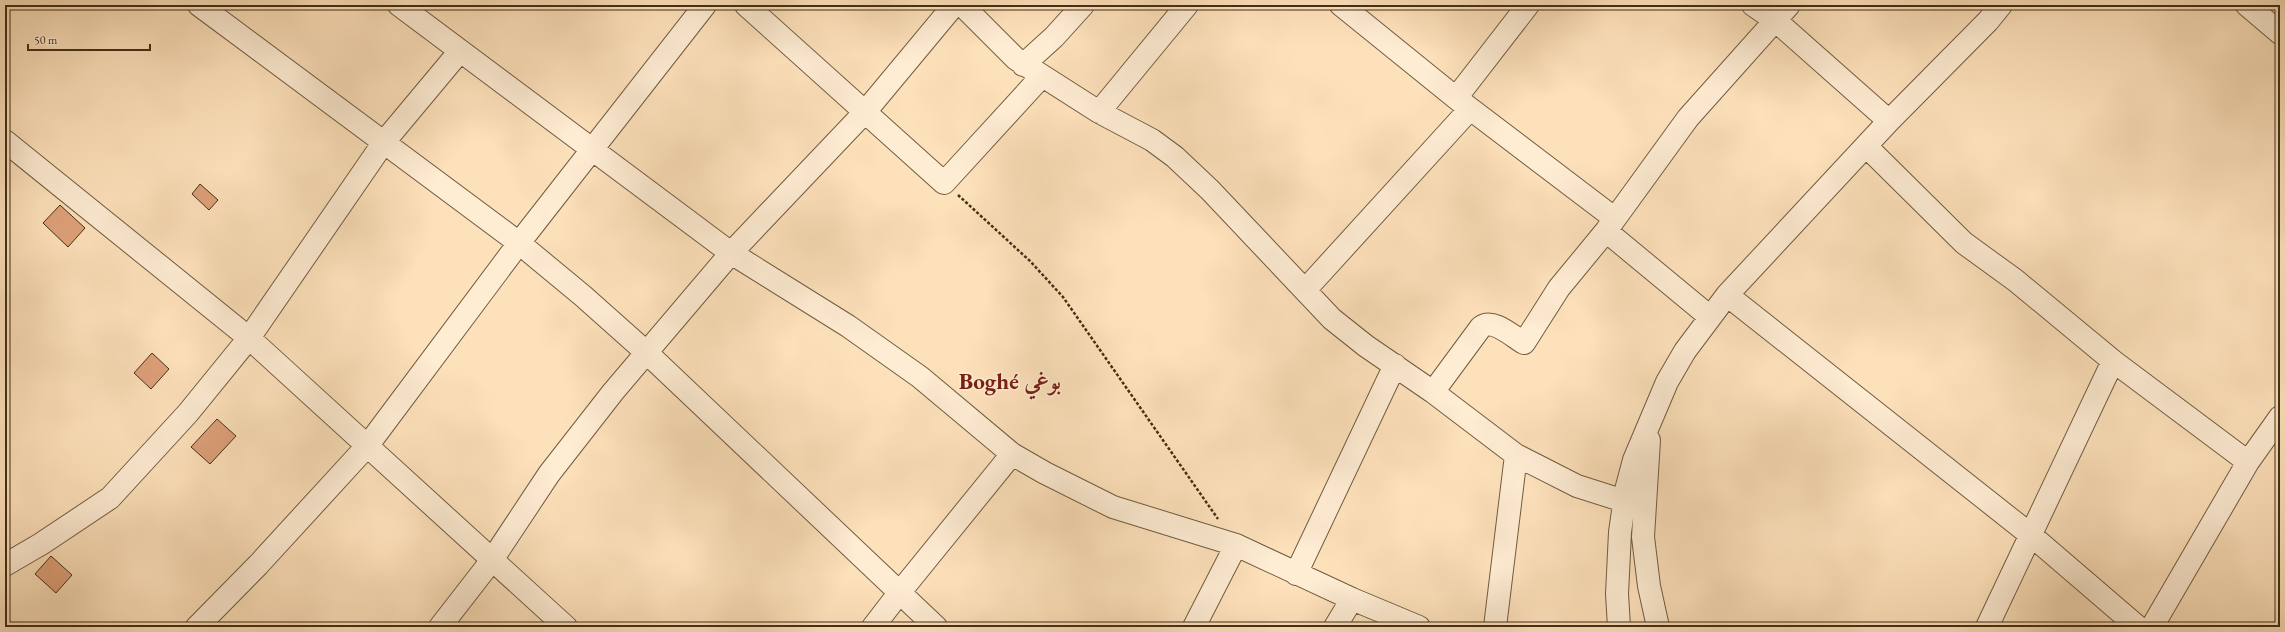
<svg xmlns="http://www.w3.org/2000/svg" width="2285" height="632" font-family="'EB Garamond',Amiri,serif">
<rect width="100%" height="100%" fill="#fde1bb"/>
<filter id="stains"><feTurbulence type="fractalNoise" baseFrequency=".005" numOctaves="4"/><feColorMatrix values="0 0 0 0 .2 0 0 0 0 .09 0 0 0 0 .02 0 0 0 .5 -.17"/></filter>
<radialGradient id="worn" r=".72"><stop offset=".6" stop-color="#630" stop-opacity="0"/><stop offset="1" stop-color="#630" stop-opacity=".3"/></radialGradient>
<path fill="#dfa27b" stroke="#422f17" d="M200,184L218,200L209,210L192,194Z
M60,205L85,228L68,247L43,223Z
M152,353L169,369L151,389L134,373Z
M217,419L236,436L210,464L191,447Z
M51,556L72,575L56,593L35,574Z"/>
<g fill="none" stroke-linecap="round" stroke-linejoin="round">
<defs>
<path id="minor" d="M199,5L519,243L583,296L647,353L936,627
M399,5L731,253L848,326L920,377L1012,454L1045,473L1113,507L1236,545L1352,599L1419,627
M746,5L944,183L1042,76
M962,5L1016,59L1099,112L1152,140L1175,157L1210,190L1332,319L1366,346L1433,392L1516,455L1577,486L1624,501
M1341,5L1456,98
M1528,5L1456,98L1614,218
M1753,5L1776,21L1889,121
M2247,5L2280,33
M1023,65L1054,37L1083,5
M1099,112L1187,5
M5,141L249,338L566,627
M1866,146L1964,243L2015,280L2113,361L2248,462
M1606,231L1710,317
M1306,289L1470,109
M1727,295L2032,536L2138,627
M1433,392L1481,327C1493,318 1512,336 1524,343L1559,288L1606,231L1688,118L1789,5
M1649,440L1643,537L1649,586L1658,627
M5,565L41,544L110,498L188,413L249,338L384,142L460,51
M1296,574L1395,365
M197,627L258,565L368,445L519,243L705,5
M440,627L492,560L549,474L613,392L731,253L865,112L954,5
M873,627L900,592L1012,454
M1194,627L1236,545
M1335,627L1352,599
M1495,627L1516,455
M1619,627L1617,594L1620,532L1626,490L1634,460L1667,382L1685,351L1727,295L1889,121L1988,21L2001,5
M1987,627L2113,361
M2152,627L2248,462L2280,417"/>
</defs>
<use href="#minor" stroke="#715c40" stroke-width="24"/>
<path stroke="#422f17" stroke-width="2.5" stroke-dasharray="3 2" stroke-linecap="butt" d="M958,195L1030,261L1063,297L1218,519"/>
<use href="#minor" stroke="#feecd3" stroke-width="22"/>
</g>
<g text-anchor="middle" stroke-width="3" stroke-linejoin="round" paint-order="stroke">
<g font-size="23" font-weight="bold" fill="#7a1f14" stroke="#feecd3">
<text x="1010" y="389">Boghé بوغي</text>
</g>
</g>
<rect width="2285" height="632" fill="none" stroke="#fde1bb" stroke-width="20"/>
<rect x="6" y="6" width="2273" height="620" fill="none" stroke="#422f17" stroke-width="2"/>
<rect x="10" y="10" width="2265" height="612" fill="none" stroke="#422f17"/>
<path d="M28 44v6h122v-6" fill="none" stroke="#422f17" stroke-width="2"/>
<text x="34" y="44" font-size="12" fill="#422f17" stroke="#feecd3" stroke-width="3" paint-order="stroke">50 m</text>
<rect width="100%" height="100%" filter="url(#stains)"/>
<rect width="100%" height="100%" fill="url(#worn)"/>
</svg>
